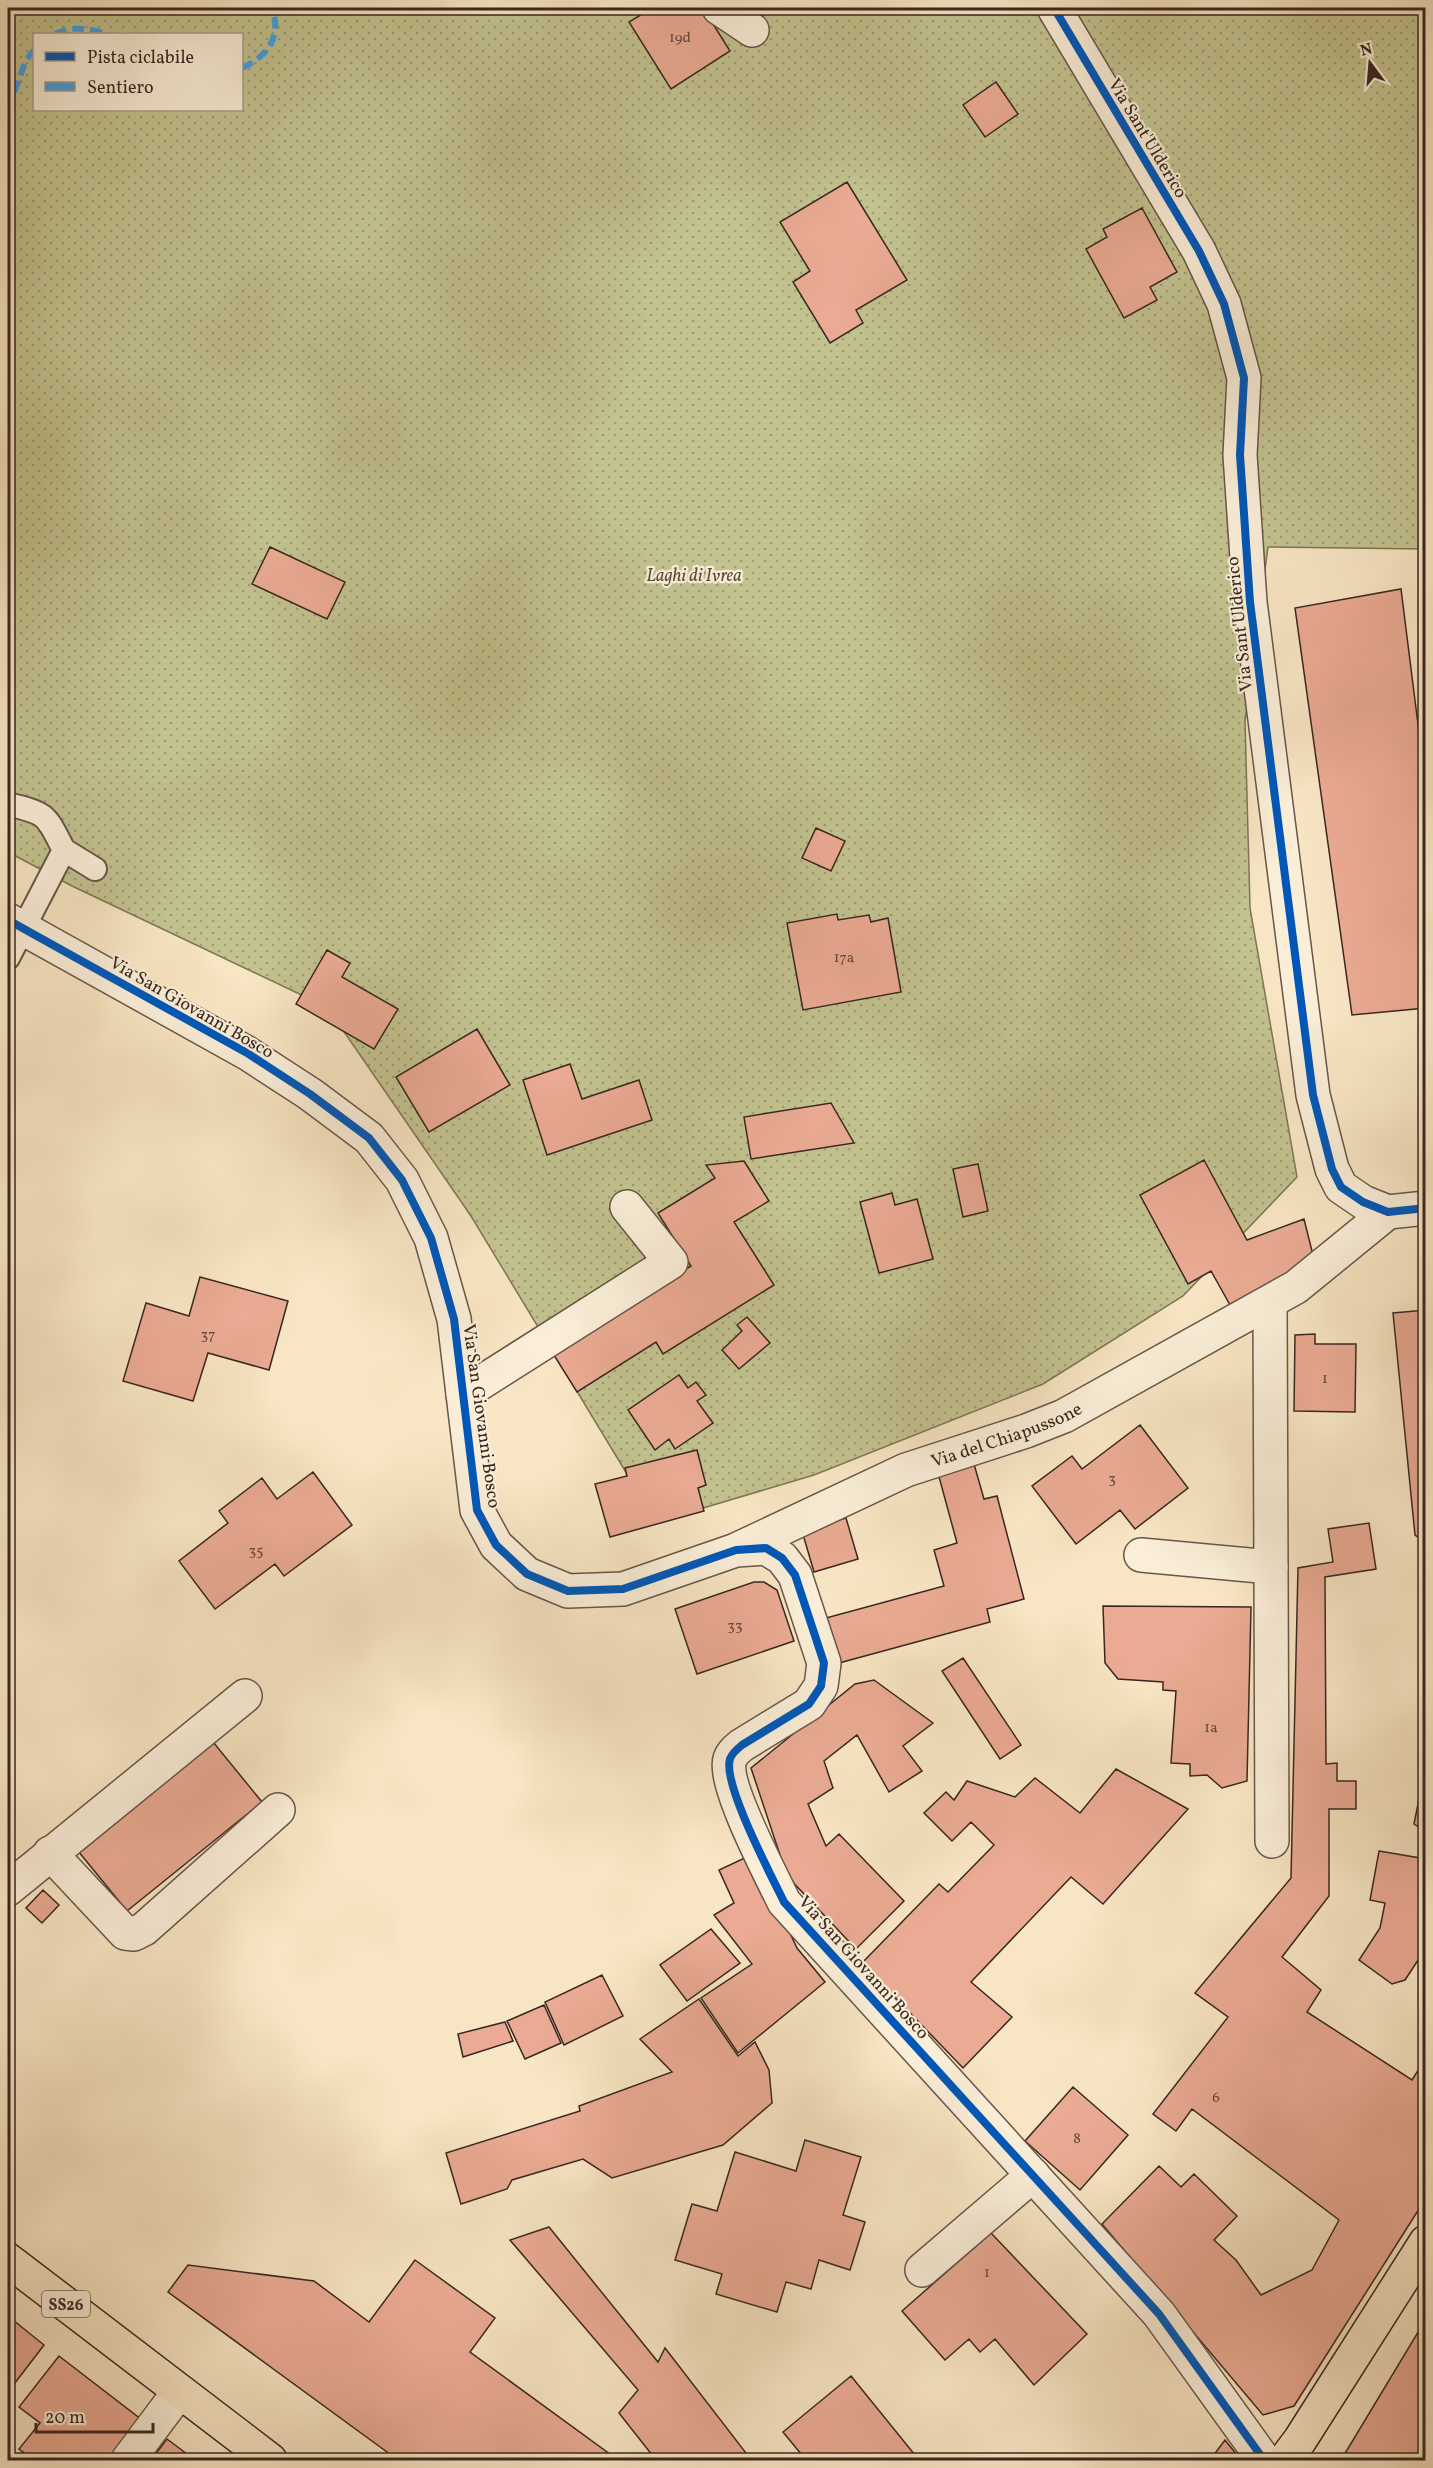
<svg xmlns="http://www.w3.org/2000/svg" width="1433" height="2468" font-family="Vollkorn,serif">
<defs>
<pattern id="park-dots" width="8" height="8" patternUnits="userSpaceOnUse" patternTransform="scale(1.5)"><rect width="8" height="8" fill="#c3c390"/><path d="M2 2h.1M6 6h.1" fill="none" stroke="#9f9e75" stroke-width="1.8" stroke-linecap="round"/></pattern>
</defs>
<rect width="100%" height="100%" fill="#f8e5c3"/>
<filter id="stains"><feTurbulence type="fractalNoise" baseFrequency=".00333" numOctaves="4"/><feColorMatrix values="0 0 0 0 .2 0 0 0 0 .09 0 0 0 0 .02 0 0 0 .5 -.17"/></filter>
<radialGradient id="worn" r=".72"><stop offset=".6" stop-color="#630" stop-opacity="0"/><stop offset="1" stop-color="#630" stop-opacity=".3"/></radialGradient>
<path fill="url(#park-dots)" stroke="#7e7558" stroke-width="1.5" fill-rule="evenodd" d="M8,8H1425V549L1268,547L1245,721L1250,908L1297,1177L1183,1296L1043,1384L814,1475L656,1522L471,1216L327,1007L72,886L8,852ZM34,34H242V110H34Z"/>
<path fill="#eaaa93" stroke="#382720" stroke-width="1.5" d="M652,8H703L730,51L671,89L629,22Z
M996,82L1018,114L985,137L963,105Z
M847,182L907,280L856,310L863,323L830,343L793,282L810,271L780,222Z
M1142,208L1177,272L1150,287L1157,300L1124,318L1086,249L1107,237L1103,229Z
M270,547L345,582L327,619L252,584Z
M1401,589L1426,788V1008L1352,1015L1295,608Z
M816,828L845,841L831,871L802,858Z
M837,914L838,920L869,915L871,922L888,918L901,992L803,1010L787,923Z
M327,950L350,963L342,977L398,1009L374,1049L296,1004Z
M477,1029L510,1085L429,1132L396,1077Z
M570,1064L582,1099L639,1080L652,1120L547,1155L523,1080Z
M831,1103L854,1143L751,1159L744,1117Z
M1204,1160L1247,1240L1304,1219L1316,1267L1234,1312L1211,1271L1188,1284L1140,1195Z
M744,1161L769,1201L734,1222L774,1285L663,1354L656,1342L577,1392L552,1352L691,1266L658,1213L715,1178L706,1165Z
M978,1164L988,1211L963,1217L953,1169Z
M892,1193L895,1205L917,1199L933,1259L879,1273L860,1202Z
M200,1277L288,1301L269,1370L208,1353L193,1401L123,1381L146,1303L189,1316Z
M1426,1310V1543L1415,1535L1393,1313Z
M747,1317L770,1343L739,1369L722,1350L742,1331L737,1325Z
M1315,1334V1344H1356L1355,1412L1294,1411L1295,1335Z
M679,1375L688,1388L696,1382L706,1395L697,1401L713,1423L675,1449L669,1439L655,1450L628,1410Z
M1140,1425L1188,1488L1135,1529L1120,1510L1076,1544L1032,1486L1072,1456L1082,1469Z
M697,1450L706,1485L698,1488L704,1511L610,1537L595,1484L627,1476L625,1468Z
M974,1464L984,1499L997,1496L1024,1599L987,1609L990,1622L839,1663L826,1618L944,1586L934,1550L957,1543L938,1473Z
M313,1472L352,1525L284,1576L275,1564L215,1609L179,1561L228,1523L219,1511L262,1478L277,1499Z
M846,1518L858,1559L814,1572L802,1531Z
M1369,1523L1376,1569L1325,1577L1326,1764L1337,1763V1781H1356V1809H1329V1896L1282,1957L1321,1990L1307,2012L1412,2080L1426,2058V2198L1294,2406L1263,2415L1102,2224L1159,2166L1181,2187L1194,2174L1237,2216L1214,2240L1236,2260L1261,2295L1312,2270L1339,2220L1192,2109L1176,2131L1153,2114L1228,2017L1195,1993L1291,1878L1298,1568L1333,1562L1328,1529Z
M754,1582H764L777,1590L794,1641L697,1674L675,1609Z
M1103,1606L1251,1607L1247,1781L1222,1788L1207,1775L1190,1776V1764L1171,1763L1176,1691L1163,1690V1682L1118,1679L1105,1663Z
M963,1658L1021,1745L1000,1759L942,1671Z
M874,1680L933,1723L903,1746L922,1771L889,1792L857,1735L824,1761L833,1788L808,1804L826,1846L839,1834L904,1901L856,1949L787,1876L751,1768L855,1684Z
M209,1737L262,1802L127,1911L74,1846Z
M1426,1764V1832L1414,1824Z
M1116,1769L1188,1809L1103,1904L1071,1877L971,1982L1012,2017L963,2068L862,1963L939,1884L948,1892L994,1845L971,1822L952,1841L924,1813L946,1792L954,1800L967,1781L1015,1797L1035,1778L1080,1813Z
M1379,1851L1426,1859V1948L1405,1980L1392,1984L1359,1960L1380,1928L1385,1903L1370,1900Z
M753,1854L797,1948L825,1982L738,2053L701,1998L752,1964L714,1915L734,1903L719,1870Z
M43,1890L59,1905L42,1923L26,1908Z
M711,1929L740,1963L687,2001L660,1965Z
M602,1975L623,2016L564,2045L545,2002Z
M699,1999L738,2056L755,2042L769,2070L772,2103L723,2145L612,2178L583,2159L512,2180L507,2189L461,2204L446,2153L580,2111L579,2106L672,2072L640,2039Z
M544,2005L561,2043L525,2059L507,2021Z
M505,2022L513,2041L463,2057L458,2034Z
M1073,2087L1128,2135L1080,2190L1025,2141Z
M805,2140L861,2157L843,2215L865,2222L850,2270L819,2260L811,2289L786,2282L777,2312L716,2294L722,2274L675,2260L692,2204L717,2211L735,2152L796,2171Z
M549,2227L658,2362L665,2348L746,2453L737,2460H656L619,2413L638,2390L510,2240Z
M991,2233L1087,2334L1034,2385L995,2339L980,2352L969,2339L945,2360L902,2311Z
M415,2260L495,2318L470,2352L618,2460H398L168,2292L188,2265L314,2281L369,2322Z
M8,2316L44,2345L8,2392Z
M1426,2319V2450L1419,2460H1341Z
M59,2356L142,2420L111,2460H34L19,2449L40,2423L19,2407Z
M851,2376L919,2460H806L783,2432Z
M167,2439L195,2460H151Z
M1225,2440L1241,2460H1210Z"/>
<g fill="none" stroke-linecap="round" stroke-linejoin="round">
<defs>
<path id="service" d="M8,804C48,814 45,814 64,850L8,958
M64,850L95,869"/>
<g id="minor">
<path d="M719,8L752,30"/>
<path d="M1054,8L1199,251L1224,304L1244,378L1240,455L1250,602L1313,1095L1332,1169L1341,1187L1363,1202L1388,1212L1426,1208"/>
<path d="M8,920L247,1053L310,1094L369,1138L402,1180L431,1238L454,1319L477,1510L496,1545L527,1574L568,1591L623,1589L736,1550L766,1548L782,1558L795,1575L824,1663L821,1686L809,1704L742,1745C737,1749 732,1753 730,1759C722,1783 772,1877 784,1902L1159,2314L1264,2460"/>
<path d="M1270,1302L1272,1841"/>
<path d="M463,1394L671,1262L627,1207"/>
<path id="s1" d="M738,1549L906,1470L1026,1431L1064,1416L1296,1287L1388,1212"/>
<path d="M1141,1555L1271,1567"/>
<path d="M50,1853L125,1933L134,1934L144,1929L278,1810"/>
<path d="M8,1889L245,1696"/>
<path d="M922,2270L1033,2175"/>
<path d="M128,2460L179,2392"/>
</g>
<path id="primary" d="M8,2260L270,2460
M1285,2460L1300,2440L1426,2242"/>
</defs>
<use href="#service" stroke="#685649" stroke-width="26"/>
<use href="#minor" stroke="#685649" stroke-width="36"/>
<use href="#primary" stroke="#382720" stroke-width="36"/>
<use href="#service" stroke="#faeed8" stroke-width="22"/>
<use href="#minor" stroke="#faeed8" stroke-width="33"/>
<use href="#primary" stroke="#f8e5c3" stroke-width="33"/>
<path stroke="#3fa2ea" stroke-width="6" stroke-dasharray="12 6" stroke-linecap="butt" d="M55,34C72,26 88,28 106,34
M242,68C268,56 282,37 272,8
M8,109L26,60L34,50"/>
<defs>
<path id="cycleway" d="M1054,8L1199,251L1224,304L1244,378L1240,455L1250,602L1313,1095L1332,1169L1341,1187L1363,1202L1388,1212L1426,1208
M8,920L247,1053L310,1094L369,1138L402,1180L431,1238L454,1319L477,1510L496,1545L527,1574L568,1591L623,1589L736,1550L766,1548L782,1558L795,1575L824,1663L821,1686L809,1704L742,1745C737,1749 732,1753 730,1759C722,1783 772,1877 784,1902L1159,2314L1264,2460"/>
</defs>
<use href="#cycleway" stroke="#faeed8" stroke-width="11"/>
<use href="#cycleway" stroke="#0057b8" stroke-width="8"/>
</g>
<g text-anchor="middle" stroke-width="4.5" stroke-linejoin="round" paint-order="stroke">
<g font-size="15" fill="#64483d">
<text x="680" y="42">19d</text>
<text x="844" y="962">17a</text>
<text x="208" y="1339">37</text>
<text x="1325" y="1383">1</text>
<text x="1112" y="1483">3</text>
<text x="256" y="1555">35</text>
<text x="735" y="1630">33</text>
<text x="1211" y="1732">1a</text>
<text x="1216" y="2102">6</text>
<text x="1077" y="2143">8</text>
<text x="987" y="2277">1</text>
</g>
<rect fill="#faeed8" stroke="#726357" stroke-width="1.5" x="42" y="2291" width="48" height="26" rx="4.5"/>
<g font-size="16" font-weight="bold" fill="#382720">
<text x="66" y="2310">SS26</text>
</g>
<g font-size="18" fill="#382720" stroke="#faeed8">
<text transform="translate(1148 138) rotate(59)" y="6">Via Sant'Ulderico</text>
<text transform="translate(1239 624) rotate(-96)" y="6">Via Sant'Ulderico</text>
<text transform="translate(192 1007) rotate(30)" y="6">Via San Giovanni Bosco</text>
<text transform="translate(482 1416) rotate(82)" y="6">Via San Giovanni Bosco</text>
<text dy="6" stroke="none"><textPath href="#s1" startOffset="292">Via del Chiapussone</textPath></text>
<text transform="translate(864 1967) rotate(48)" y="6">Via San Giovanni Bosco</text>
</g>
<g font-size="18" font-style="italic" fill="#5b4e3c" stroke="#faeed8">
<text x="694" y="581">Laghi di Ivrea</text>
</g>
</g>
<rect width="1433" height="2468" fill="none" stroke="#f8e5c3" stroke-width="30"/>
<rect x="9" y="9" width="1415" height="2450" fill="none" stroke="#382720" stroke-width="3"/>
<rect x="15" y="15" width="1403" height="2438" fill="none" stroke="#382720" stroke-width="1.5"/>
<rect x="33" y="33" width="210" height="78" fill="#faeed8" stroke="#ac9e8e" stroke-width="1.5"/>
<rect x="45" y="52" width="30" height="9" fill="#0057b8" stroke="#ac9e8e" stroke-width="1.5"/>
<text x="87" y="63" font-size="18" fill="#382720">Pista ciclabile</text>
<rect x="45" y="82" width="30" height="9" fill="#3fa2ea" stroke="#ac9e8e" stroke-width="1.5"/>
<text x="87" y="93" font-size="18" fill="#382720">Sentiero</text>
<g transform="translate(1370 63) rotate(344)" stroke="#faeed8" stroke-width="4.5" paint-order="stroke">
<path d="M0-4.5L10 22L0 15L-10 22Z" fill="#382720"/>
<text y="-9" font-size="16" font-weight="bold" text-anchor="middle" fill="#382720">N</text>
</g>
<path d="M36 2423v9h117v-9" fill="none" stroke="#382720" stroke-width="3"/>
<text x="45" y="2423" font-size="18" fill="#382720" stroke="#faeed8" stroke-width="4.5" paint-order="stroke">20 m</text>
<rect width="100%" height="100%" filter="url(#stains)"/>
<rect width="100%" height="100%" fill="url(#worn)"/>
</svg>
